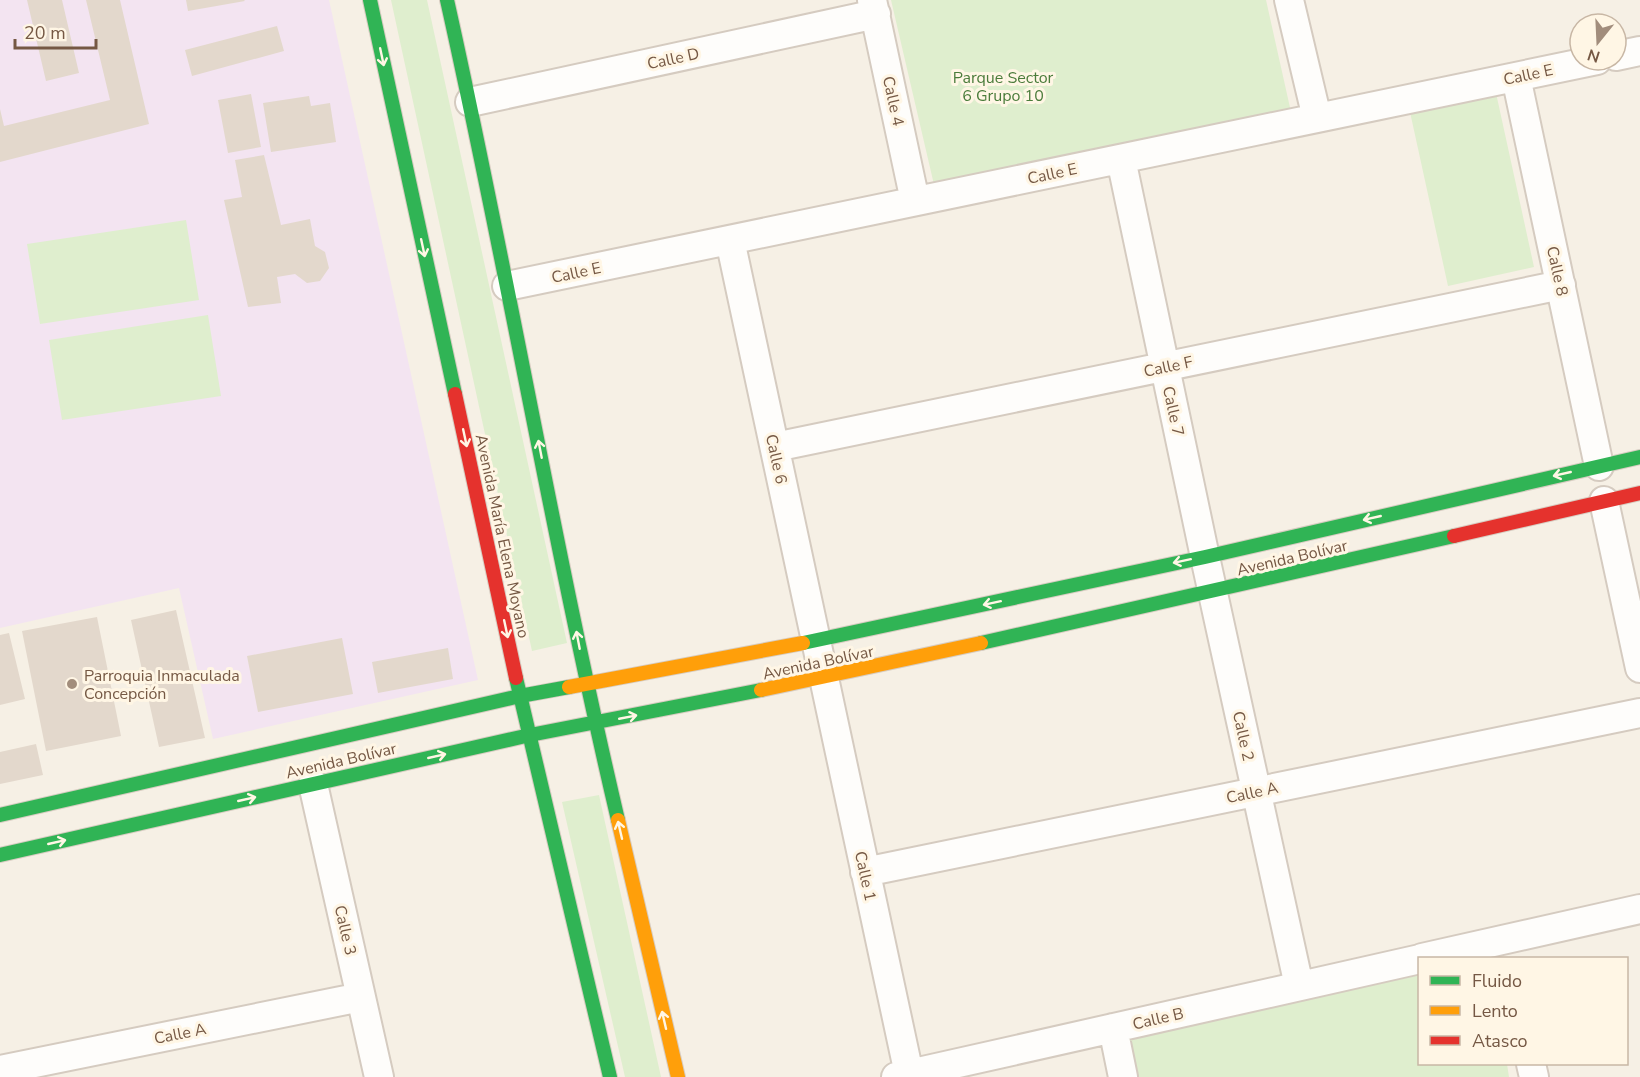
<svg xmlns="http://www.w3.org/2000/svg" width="1640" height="1077" font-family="'Nunito Sans',sans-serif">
<rect width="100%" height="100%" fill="#f6f0e5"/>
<path fill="#f3e4f1" d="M0,0H329L478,680L213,739L179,588L0,628Z"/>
<path fill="#dfeece" d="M391,0H427L567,643L532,651Z
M891,0H1266L1291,112L935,189Z
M1496,93L1534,267L1448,286L1410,112Z
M186,220L199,300L40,324L27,244Z
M208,315L221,396L62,420L49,340Z
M599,795L661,1077H625L562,802Z
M1419,975L1420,1064H1507L1509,1077H1134L1127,1040Z"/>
<path fill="#e3d8cc" d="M27,0H62L79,73L46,81Z
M86,0H120L149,124L0,162V109L4,126L110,100Z
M186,0H244L245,1L188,11Z
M277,26L284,51L192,76L185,50Z
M251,94L261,147L228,153L218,100Z
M309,96L311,106L330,103L336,142L271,152L263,103Z
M264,155L281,225L310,219L315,246L325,252L329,268L320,281L307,283L295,274L277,277L281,303L248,307L224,200L242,197L235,160Z
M176,610L205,738L159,747L131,620Z
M97,617L121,736L46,751L22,631Z
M9,633L25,699L0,705V635Z
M342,638L353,694L258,712L247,656Z
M448,648L453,679L378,693L372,662Z
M36,744L43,775L0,784V752Z"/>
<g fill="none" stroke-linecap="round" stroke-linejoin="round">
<defs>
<path id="street" d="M872,0L915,201
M1289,0L1317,118
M1616,56L1640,51
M1516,77L1599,466
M470,102L876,14
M1121,159L1205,557L1299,986
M730,240L909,1074
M507,286L1597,60
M775,447L1561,285
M1604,501L1640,668
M313,784L379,1077
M865,872L1640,713
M1422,958L1640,909
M1113,1028L1123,1077
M1531,1064L1534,1077
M0,1070L361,997
M896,1077L1420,959"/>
<path id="fast" d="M370,0L455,394
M447,0C508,272 554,548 618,820
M803,643L1205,557L1640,457
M981,643L1454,536
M516,678L610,1077
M0,815L520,696L569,687
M0,855L530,735L761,690"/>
<path id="slow" d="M569,687L803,643
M761,690L981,643
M618,820L678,1077"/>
<path id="jam" d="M455,394L516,678
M1454,536L1640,493"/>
</defs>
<use href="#street" stroke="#d5cbc0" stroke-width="32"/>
<use href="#fast" stroke="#d7ccc1" stroke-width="16"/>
<use href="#slow" stroke="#d7ccc1" stroke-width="16"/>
<use href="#jam" stroke="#d7ccc1" stroke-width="16"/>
<use href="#street" stroke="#fefdfb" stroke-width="28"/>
<use href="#fast" stroke="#30b455" stroke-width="14"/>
<use href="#slow" stroke="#ff9f0a" stroke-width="14"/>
<use href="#jam" stroke="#e5322d" stroke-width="14"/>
</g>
<defs><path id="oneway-shaft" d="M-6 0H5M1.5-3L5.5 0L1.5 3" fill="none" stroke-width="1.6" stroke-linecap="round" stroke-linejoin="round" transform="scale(1.5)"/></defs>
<g stroke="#fff6e5">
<use href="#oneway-shaft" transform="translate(382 57) rotate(78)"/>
<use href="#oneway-shaft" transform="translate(423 248) rotate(78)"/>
<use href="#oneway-shaft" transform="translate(465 438) rotate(78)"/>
<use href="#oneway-shaft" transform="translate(540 449) rotate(-101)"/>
<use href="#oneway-shaft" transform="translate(1562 474) rotate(167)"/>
<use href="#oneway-shaft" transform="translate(1372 518) rotate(167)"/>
<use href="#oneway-shaft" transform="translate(1182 561) rotate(168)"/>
<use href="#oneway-shaft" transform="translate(992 603) rotate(168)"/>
<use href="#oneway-shaft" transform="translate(506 629) rotate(78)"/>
<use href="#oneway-shaft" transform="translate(578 640) rotate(-101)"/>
<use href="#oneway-shaft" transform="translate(628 717) rotate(-11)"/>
<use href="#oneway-shaft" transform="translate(437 756) rotate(-13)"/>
<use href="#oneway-shaft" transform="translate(247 799) rotate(-13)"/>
<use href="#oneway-shaft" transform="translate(620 830) rotate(-103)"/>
<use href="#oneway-shaft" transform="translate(57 842) rotate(-13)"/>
<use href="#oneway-shaft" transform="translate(664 1020) rotate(-103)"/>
</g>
<circle fill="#a28d7c" stroke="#fff6e5" stroke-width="2" cx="72" cy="684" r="6"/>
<g text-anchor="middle" stroke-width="6" stroke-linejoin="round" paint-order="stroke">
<g font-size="16" fill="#755844" stroke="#fff6e5">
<text transform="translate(673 58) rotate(-12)" y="6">Calle D</text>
<text transform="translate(1528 74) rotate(-12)" y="6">Calle E</text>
<text transform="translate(894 101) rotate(78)" y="6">Calle 4</text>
<text transform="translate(1052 173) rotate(-12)" y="6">Calle E</text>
<text transform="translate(1558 271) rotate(78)" y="6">Calle 8</text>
<text transform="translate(576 272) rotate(-12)" y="6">Calle E</text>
<text transform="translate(1168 366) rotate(-12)" y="6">Calle F</text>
<text transform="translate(1174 411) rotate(78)" y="6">Calle 7</text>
<text transform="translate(777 459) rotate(78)" y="6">Calle 6</text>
<text transform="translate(503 536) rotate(78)" y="6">Avenida María Elena Moyano</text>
<text transform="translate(1292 557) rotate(-13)" y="6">Avenida Bolívar</text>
<text transform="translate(818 662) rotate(-12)" y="6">Avenida Bolívar</text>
<text transform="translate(1244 736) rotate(78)" y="6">Calle 2</text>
<text transform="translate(341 760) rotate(-13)" y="6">Avenida Bolívar</text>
<text transform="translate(1252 792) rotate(-12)" y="6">Calle A</text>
<text transform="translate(866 876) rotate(78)" y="6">Calle 1</text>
<text transform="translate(346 930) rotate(77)" y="6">Calle 3</text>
<text transform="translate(1158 1018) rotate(-13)" y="6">Calle B</text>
<text transform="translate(180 1033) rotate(-11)" y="6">Calle A</text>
</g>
<g font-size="16" fill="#4b7c3b" stroke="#fff6e5">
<text x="1003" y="83">Parque Sector<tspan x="1003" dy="18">6 Grupo 10</tspan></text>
</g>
<g font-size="16" fill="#755844" stroke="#fff6e5" text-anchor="start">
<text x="84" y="681">Parroquia Inmaculada<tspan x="84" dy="18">Concepción</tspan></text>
</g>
</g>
<rect x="1418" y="957" width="210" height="108" fill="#fff6e5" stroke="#c8b7a5" stroke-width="1.5"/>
<rect x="1430" y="976" width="30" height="9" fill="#30b455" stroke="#c8b7a5" stroke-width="1.5"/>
<text x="1472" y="987" font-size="18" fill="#755844">Fluido</text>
<rect x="1430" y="1006" width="30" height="9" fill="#ff9f0a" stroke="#c8b7a5" stroke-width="1.5"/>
<text x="1472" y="1017" font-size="18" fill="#755844">Lento</text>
<rect x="1430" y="1036" width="30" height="9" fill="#e5322d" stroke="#c8b7a5" stroke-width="1.5"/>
<text x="1472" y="1047" font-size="18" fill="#755844">Atasco</text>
<g transform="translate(1598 42) rotate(198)"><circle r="28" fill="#fff6e5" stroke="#c8b7a5" stroke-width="1.5"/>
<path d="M0-4.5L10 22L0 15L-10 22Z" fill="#a28d7c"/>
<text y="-9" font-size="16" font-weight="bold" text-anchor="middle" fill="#755844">N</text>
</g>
<path d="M15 39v9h81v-9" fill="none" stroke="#755844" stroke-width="3"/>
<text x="24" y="39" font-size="18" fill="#755844" stroke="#fff6e5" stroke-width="4.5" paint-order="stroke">20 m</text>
</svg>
